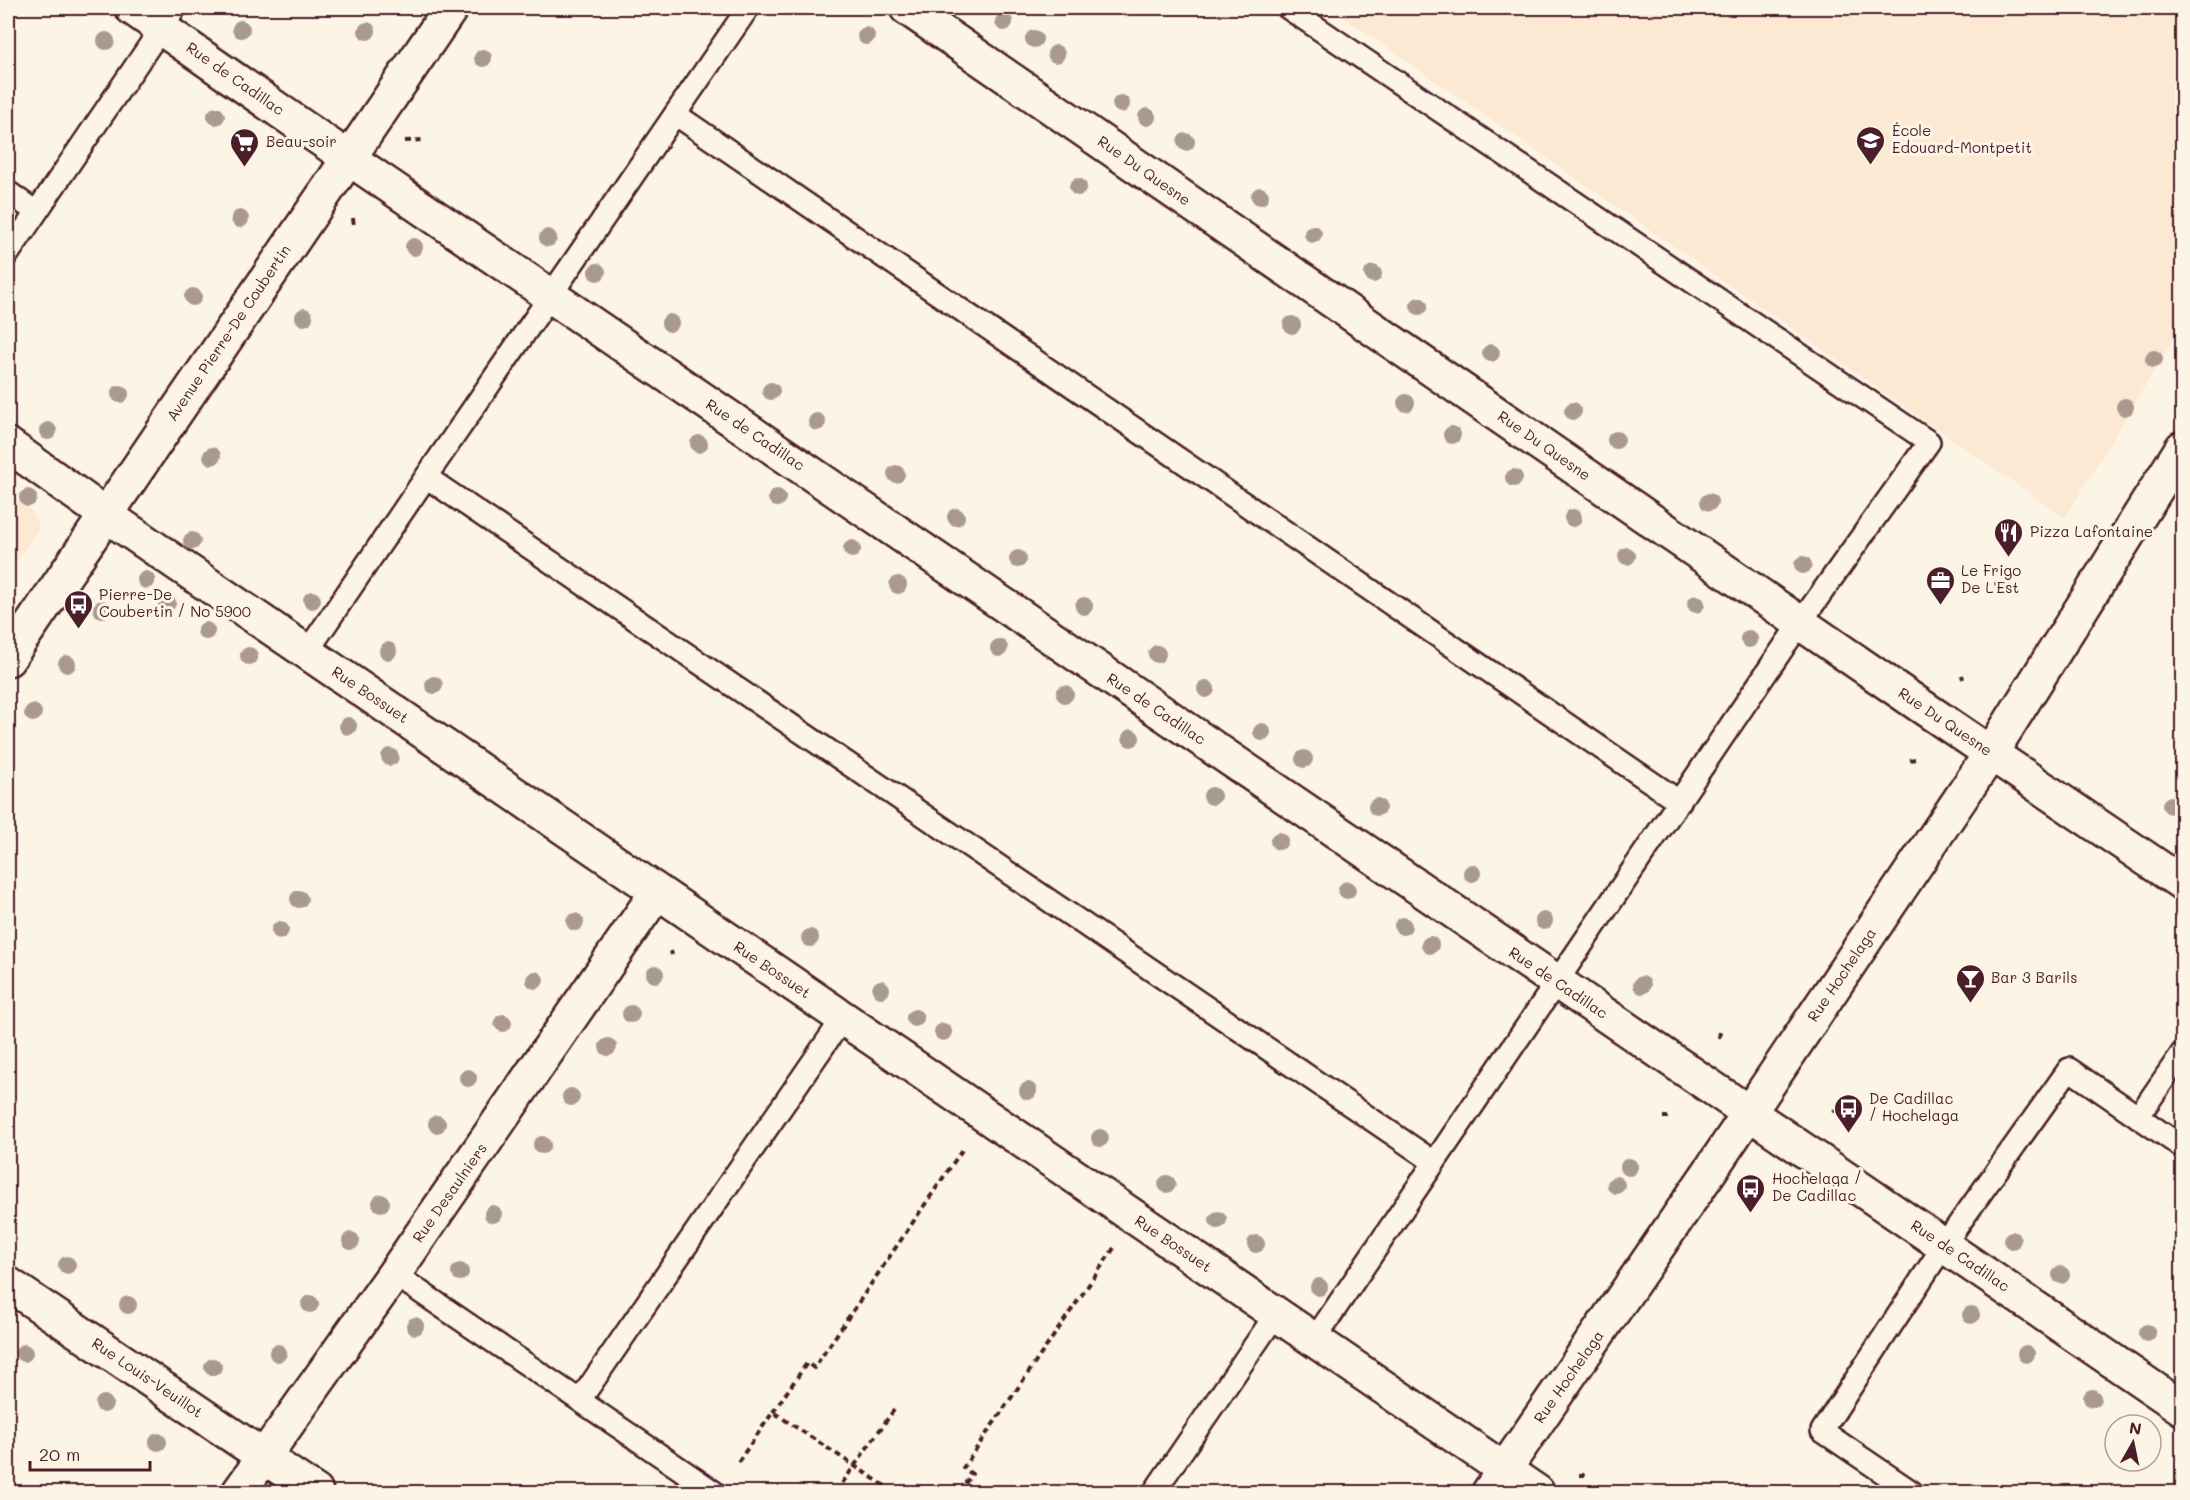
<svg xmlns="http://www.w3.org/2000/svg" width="2190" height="1500" font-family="Mali,sans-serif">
<rect width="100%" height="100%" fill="#fcf5e5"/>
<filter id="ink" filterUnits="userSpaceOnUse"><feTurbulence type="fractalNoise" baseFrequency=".0167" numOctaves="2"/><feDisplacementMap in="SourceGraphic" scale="12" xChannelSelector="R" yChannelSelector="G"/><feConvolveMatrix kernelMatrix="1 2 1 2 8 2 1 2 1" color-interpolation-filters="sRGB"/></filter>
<g filter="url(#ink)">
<path fill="#fce9d3" d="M1330,8H2182V325L2065,518Z
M8,495L31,511L39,525L35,534L8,574Z"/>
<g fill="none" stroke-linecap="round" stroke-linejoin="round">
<defs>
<path id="lane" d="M748,8L426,477L1434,1162
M1288,8L1929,442L1800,623L1314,1340
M675,114L1680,802
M8,192L36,212
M8,254L175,8
M307,652L426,477
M2138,1117L2182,1053
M394,1274L714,1492
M580,1400L843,1018
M1154,1492L1276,1314
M1912,1492L1822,1431L1944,1245L2069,1069L2182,1147"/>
<path id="street" d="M907,8L1921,706L2182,883
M8,445L106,515L1537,1492
M8,1284L316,1492
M239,1492L394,1274L657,892"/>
<path id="secondary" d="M132,8L300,125L2182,1408
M8,659L451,8
M1489,1492L1712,1168L1991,753L2182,448"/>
</defs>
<use href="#lane" stroke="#4a1f2b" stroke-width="26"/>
<use href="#street" stroke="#4a1f2b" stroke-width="38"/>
<use href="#secondary" stroke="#4a1f2b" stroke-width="38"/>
<path stroke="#4a1f2b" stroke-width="4" stroke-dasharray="6 4.5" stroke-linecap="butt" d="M405,141L422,140
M353,218L354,228
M1962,675L1963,679
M1910,760L1915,759
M671,951L672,955
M1719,1038L1720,1032
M1833,1111L1838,1110
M1663,1117H1668
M1776,1194L1777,1199
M773,1412L807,1363L814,1368L964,1147
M738,1462L773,1412L894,1492
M1579,1475H1585
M836,1492L896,1407
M959,1492L972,1474L963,1468L1114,1248"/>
<use href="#lane" stroke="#fcf5e5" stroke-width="21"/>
<use href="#street" stroke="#fcf5e5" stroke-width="33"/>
<use href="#secondary" stroke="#fcf5e5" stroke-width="33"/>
</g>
<g fill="#aa9a8e">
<circle cx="1004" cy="22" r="9"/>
<circle cx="241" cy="29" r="9"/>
<circle cx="367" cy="31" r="9"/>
<circle cx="866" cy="36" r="9"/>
<circle cx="1034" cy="39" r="9"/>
<circle cx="106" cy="41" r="9"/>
<circle cx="1056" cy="54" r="9"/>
<circle cx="483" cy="58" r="9"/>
<circle cx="1121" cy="104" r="9"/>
<circle cx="216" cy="116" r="9"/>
<circle cx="1147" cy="117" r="9"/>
<circle cx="1186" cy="142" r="9"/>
<circle cx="1078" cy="187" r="9"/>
<circle cx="1260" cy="196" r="9"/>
<circle cx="240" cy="219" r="9"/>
<circle cx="1313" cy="234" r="9"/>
<circle cx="548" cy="238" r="9"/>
<circle cx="414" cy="247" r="9"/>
<circle cx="597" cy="272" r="9"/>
<circle cx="1373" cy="274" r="9"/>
<circle cx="193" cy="297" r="9"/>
<circle cx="1419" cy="306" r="9"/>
<circle cx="304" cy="317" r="9"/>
<circle cx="670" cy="323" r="9"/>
<circle cx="1292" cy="325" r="9"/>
<circle cx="1491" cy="353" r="9"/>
<circle cx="2154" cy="359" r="9"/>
<circle cx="771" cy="391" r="9"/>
<circle cx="120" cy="394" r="9"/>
<circle cx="1406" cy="403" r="9"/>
<circle cx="2125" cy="407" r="9"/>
<circle cx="1573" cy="411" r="9"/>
<circle cx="817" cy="422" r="9"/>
<circle cx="48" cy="431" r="9"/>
<circle cx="1452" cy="435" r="9"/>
<circle cx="1616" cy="440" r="9"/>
<circle cx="699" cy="444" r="9"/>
<circle cx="212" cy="456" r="9"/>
<circle cx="896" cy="474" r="9"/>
<circle cx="1514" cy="478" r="9"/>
<circle cx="28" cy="498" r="9"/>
<circle cx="777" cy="498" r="9"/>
<circle cx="1709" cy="502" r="9"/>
<circle cx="956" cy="517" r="9"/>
<circle cx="1573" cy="518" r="9"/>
<circle cx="192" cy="541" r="9"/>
<circle cx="852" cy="549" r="9"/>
<circle cx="1627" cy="556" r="9"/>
<circle cx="1018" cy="559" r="9"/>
<circle cx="1803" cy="565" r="9"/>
<circle cx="146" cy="580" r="9"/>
<circle cx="898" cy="585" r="9"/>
<circle cx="312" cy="600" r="9"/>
<circle cx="167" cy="603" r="9"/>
<circle cx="1696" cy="604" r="9"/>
<circle cx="1084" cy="606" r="9"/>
<circle cx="102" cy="609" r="9"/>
<circle cx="206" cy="631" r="9"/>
<circle cx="1749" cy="639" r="9"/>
<circle cx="999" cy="648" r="9"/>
<circle cx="388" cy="651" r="9"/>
<circle cx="1157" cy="654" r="9"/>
<circle cx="249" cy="656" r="9"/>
<circle cx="67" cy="664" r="9"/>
<circle cx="434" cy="685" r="9"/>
<circle cx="1206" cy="689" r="9"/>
<circle cx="1065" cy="694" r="9"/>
<circle cx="33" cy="713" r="9"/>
<circle cx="348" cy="726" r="9"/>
<circle cx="1262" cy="732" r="9"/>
<circle cx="1131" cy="738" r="9"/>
<circle cx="390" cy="757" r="9"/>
<circle cx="1304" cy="759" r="9"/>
<circle cx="1212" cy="796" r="9"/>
<circle cx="2171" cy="805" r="9"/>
<circle cx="1377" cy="807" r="9"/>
<circle cx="1279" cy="841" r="9"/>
<circle cx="1472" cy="873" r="9"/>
<circle cx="1347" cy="890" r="9"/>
<circle cx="299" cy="899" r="9"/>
<circle cx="1544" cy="921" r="9"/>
<circle cx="575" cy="922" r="9"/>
<circle cx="1403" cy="926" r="9"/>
<circle cx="280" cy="930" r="9"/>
<circle cx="810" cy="938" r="9"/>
<circle cx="1430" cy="945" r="9"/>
<circle cx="655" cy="974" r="9"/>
<circle cx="535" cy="980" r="9"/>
<circle cx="1642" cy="985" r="9"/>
<circle cx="881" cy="989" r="9"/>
<circle cx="631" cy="1014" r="9"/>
<circle cx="915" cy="1018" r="9"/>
<circle cx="503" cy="1023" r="9"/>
<circle cx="943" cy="1032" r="9"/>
<circle cx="608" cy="1047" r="9"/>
<circle cx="468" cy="1078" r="9"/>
<circle cx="1028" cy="1091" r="9"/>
<circle cx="571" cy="1097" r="9"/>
<circle cx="437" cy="1124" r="9"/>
<circle cx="1100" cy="1138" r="9"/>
<circle cx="542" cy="1145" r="9"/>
<circle cx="1629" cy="1167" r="9"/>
<circle cx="1167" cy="1184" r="9"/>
<circle cx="1616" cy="1185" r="9"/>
<circle cx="381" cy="1203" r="9"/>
<circle cx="493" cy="1214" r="9"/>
<circle cx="1218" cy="1220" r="9"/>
<circle cx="2012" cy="1240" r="9"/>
<circle cx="351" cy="1241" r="9"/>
<circle cx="1256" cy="1244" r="9"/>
<circle cx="67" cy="1265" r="9"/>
<circle cx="460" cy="1272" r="9"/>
<circle cx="2061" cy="1275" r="9"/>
<circle cx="1319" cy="1287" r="9"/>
<circle cx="310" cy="1304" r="9"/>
<circle cx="128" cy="1305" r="9"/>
<circle cx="1971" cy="1315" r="9"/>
<circle cx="415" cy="1326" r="9"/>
<circle cx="2147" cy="1333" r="9"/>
<circle cx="24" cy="1353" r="9"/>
<circle cx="278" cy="1353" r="9"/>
<circle cx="2026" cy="1354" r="9"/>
<circle cx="213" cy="1367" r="9"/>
<circle cx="2092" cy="1398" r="9"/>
<circle cx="104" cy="1404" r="9"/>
<circle cx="158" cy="1442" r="9"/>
</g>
</g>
<defs>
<symbol id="school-pin" viewBox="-11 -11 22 30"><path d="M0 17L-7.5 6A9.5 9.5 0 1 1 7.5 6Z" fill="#4a1f2b" stroke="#fcf5e5"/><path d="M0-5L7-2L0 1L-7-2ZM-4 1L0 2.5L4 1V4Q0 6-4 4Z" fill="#fff"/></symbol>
<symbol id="supermarket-pin" viewBox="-11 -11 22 30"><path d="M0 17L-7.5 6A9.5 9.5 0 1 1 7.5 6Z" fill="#4a1f2b" stroke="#fcf5e5"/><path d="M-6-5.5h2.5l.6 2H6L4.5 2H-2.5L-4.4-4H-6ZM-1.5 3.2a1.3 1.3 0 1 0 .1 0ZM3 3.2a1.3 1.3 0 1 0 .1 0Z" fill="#fff"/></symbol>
<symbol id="restaurant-pin" viewBox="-11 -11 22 30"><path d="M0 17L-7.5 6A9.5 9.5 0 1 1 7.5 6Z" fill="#4a1f2b" stroke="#fcf5e5"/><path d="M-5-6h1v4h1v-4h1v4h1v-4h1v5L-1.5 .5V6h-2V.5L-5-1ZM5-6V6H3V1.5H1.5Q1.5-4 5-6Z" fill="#fff"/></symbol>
<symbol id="office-pin" viewBox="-11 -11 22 30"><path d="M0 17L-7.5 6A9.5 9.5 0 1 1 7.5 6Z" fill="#4a1f2b" stroke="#fcf5e5"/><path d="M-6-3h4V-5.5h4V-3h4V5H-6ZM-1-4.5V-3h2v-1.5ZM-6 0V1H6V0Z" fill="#fff"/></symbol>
<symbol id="bus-pin" viewBox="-11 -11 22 30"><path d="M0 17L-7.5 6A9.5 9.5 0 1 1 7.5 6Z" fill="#4a1f2b" stroke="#fcf5e5"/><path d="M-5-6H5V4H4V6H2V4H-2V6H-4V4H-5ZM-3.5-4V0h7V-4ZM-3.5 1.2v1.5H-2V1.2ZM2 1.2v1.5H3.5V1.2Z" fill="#fff"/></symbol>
<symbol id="bar-pin" viewBox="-11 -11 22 30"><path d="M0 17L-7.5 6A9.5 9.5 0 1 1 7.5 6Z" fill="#4a1f2b" stroke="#fcf5e5"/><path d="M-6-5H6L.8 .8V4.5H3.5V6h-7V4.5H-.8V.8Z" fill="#fff"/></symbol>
</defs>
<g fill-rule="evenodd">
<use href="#school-pin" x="1854" y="124" width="33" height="45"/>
<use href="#supermarket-pin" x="228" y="126" width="33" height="45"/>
<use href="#restaurant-pin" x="1992" y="516" width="33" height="45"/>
<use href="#office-pin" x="1924" y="564" width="33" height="45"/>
<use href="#bus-pin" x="62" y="588" width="33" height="45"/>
<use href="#bar-pin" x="1954" y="962" width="33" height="45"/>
<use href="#bus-pin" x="1832" y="1092" width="33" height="45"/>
<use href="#bus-pin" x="1734" y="1172" width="33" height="45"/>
</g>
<g text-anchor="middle" stroke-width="6" stroke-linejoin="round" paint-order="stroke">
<g font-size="15" fill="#4a1f2b" stroke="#fcf5e5">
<text transform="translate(235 79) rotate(35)" y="5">Rue de Cadillac</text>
<text transform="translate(1144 171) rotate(35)" y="5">Rue Du Quesne</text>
<text transform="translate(229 333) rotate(-56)" y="5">Avenue Pierre-De Coubertin</text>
<text transform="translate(755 435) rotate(34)" y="5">Rue de Cadillac</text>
<text transform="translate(1544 446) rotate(35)" y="5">Rue Du Quesne</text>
<text transform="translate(370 695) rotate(34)" y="5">Rue Bossuet</text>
<text transform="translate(1156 709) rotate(34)" y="5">Rue de Cadillac</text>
<text transform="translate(1945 722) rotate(34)" y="5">Rue Du Quesne</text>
<text transform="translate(772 970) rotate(34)" y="5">Rue Bossuet</text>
<text transform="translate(1842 975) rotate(-56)" y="5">Rue Hochelaga</text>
<text transform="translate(1558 983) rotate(34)" y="5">Rue de Cadillac</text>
<text transform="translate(450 1193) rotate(-55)" y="5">Rue Desaulniers</text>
<text transform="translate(1173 1244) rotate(34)" y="5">Rue Bossuet</text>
<text transform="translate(1960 1256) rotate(34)" y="5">Rue de Cadillac</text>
<text transform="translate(1569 1377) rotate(-55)" y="5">Rue Hochelaga</text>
<text transform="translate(147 1378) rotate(34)" y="5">Rue Louis-Veuillot</text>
</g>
<g font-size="15" fill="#4a1f2b" stroke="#fcf5e5" text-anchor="start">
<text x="1892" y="136">École<tspan x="1892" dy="17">Edouard-Montpetit</tspan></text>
<text x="266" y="147">Beau-soir</text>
<text x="2030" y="537">Pizza Lafontaine</text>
<text x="1961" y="576">Le Frigo<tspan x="1961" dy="17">De L'Est</tspan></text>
<text x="99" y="600">Pierre-De<tspan x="99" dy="17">Coubertin / No 5900</tspan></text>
<text x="1991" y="983">Bar 3 Barils</text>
<text x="1869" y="1104">De Cadillac<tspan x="1869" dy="17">/ Hochelaga</tspan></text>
<text x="1772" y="1184">Hochelaga /<tspan x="1772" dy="17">De Cadillac</tspan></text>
</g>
</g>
<rect width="2190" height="1500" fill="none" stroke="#fcf5e5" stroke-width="30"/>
<rect x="15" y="15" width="2160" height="1470" fill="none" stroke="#4a1f2b" stroke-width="2" filter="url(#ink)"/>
<g transform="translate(2133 1443) rotate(9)"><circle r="28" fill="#fcf5e5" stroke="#b59f9b" stroke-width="1.5"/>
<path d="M0-4.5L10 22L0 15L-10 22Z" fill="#4a1f2b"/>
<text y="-9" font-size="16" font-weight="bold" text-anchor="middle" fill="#4a1f2b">N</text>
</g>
<path d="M30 1461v9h120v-9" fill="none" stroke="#4a1f2b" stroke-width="3"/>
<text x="39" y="1461" font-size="18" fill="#4a1f2b" stroke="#fcf5e5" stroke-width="4.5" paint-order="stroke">20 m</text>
</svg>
